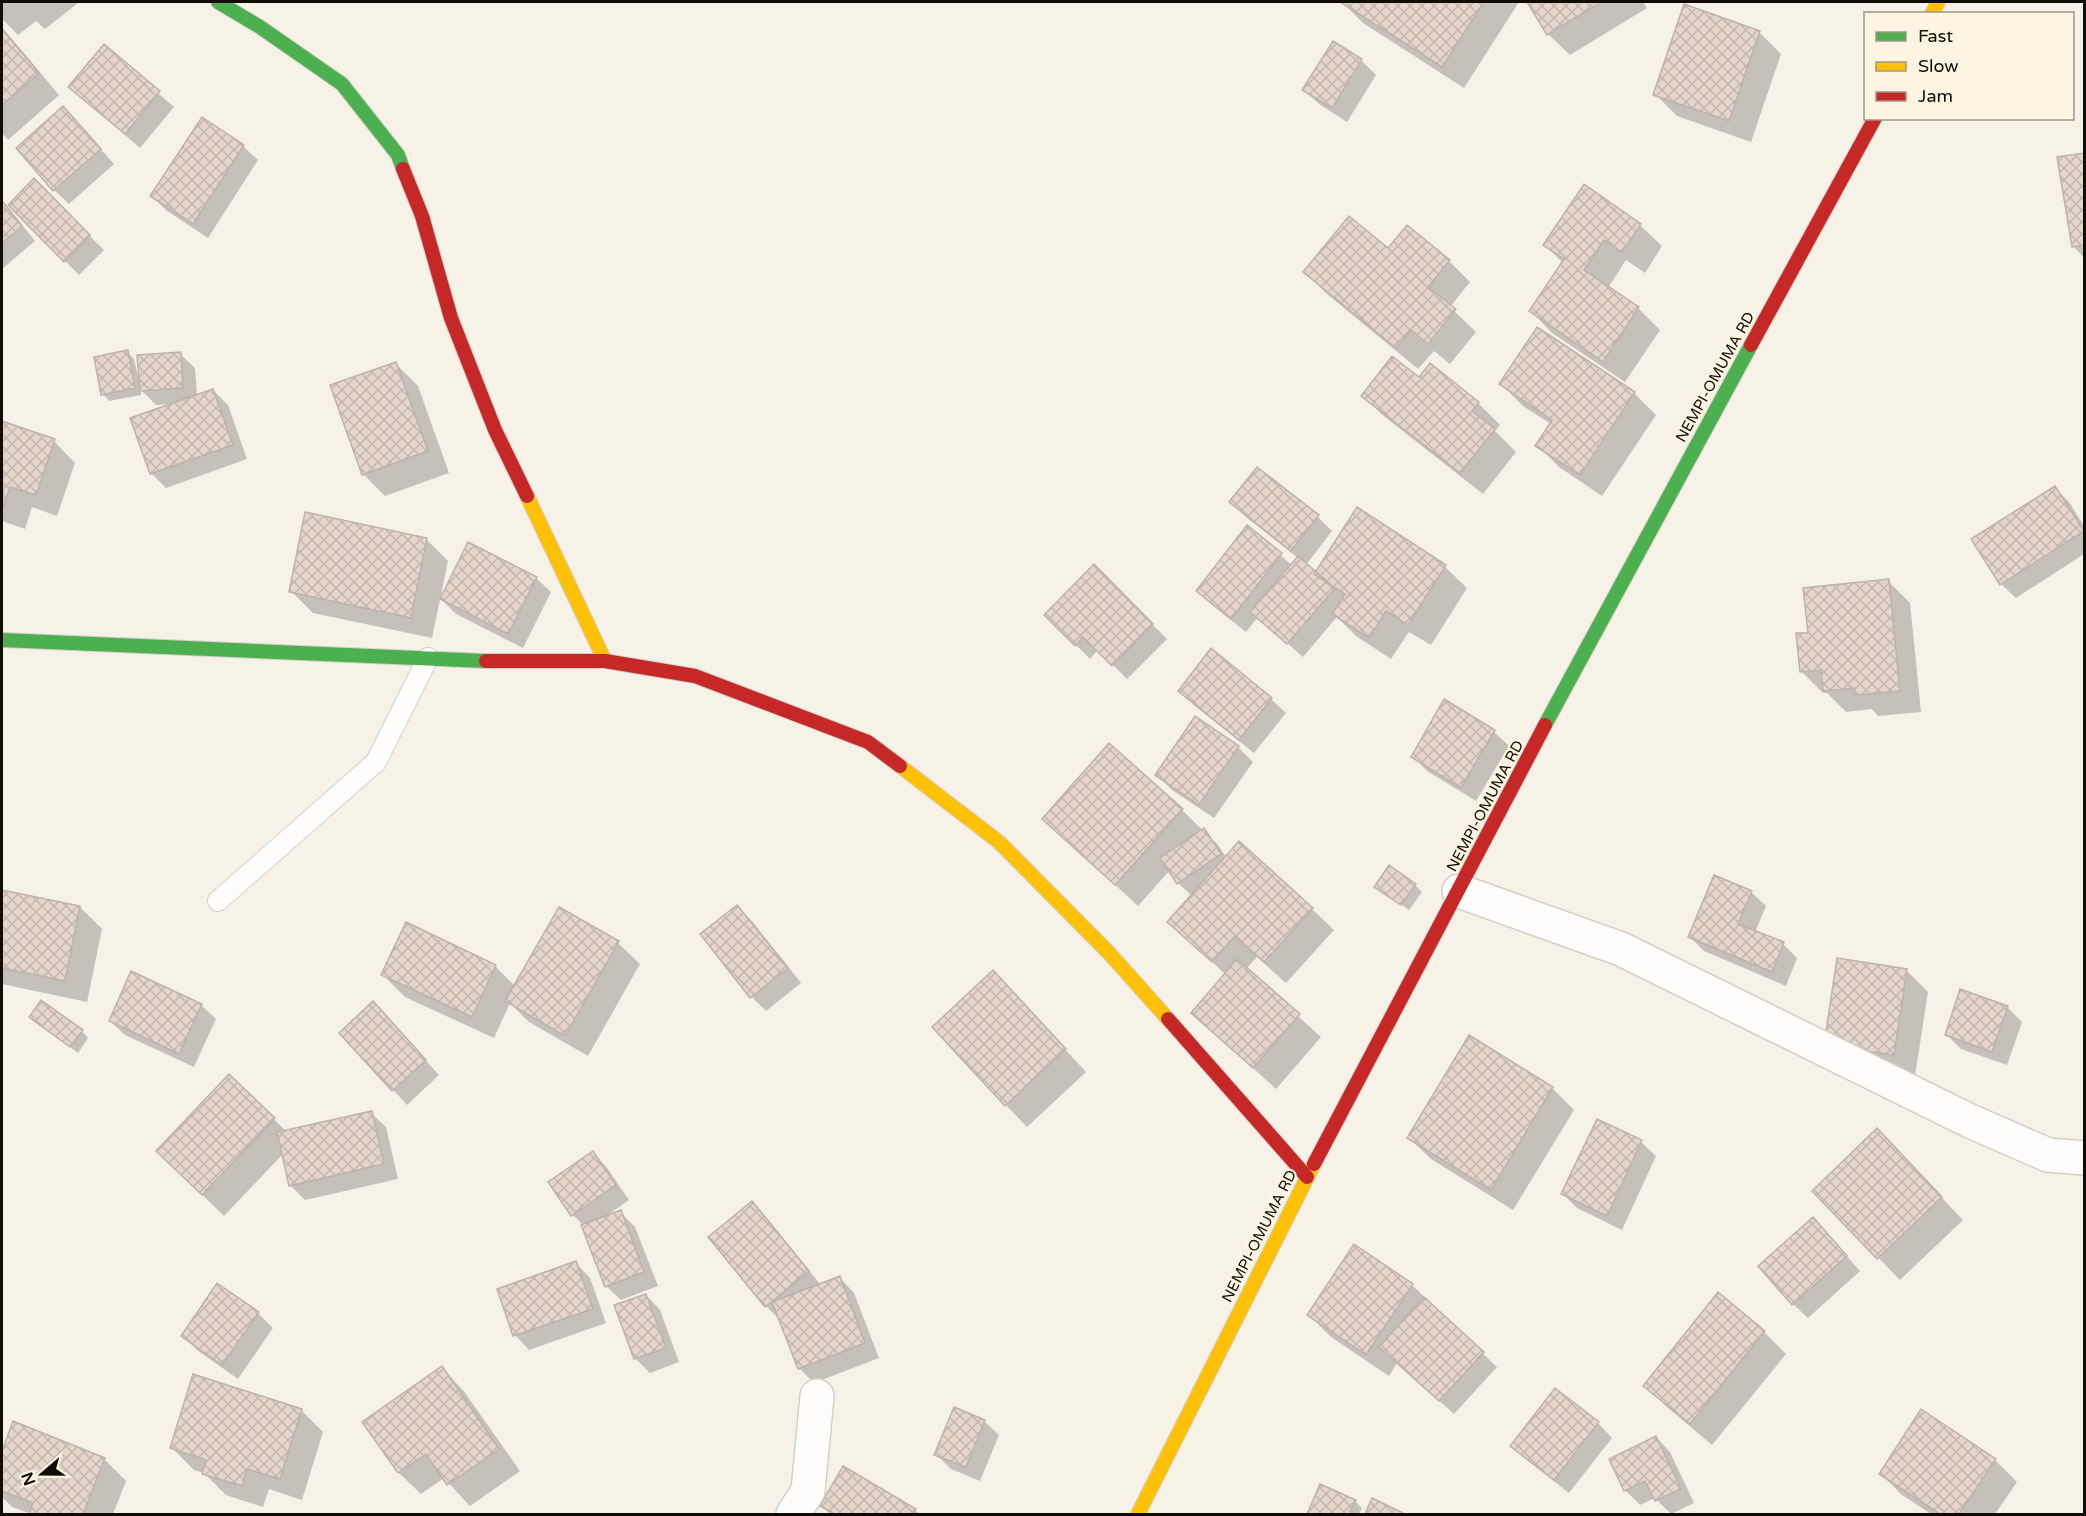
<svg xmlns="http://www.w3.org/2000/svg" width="2086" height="1516" font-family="'Varela Round',sans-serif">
<defs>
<pattern id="building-cross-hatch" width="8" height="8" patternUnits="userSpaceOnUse" patternTransform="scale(1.5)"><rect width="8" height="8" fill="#e5d6cc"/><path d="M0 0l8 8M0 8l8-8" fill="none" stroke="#c3b6ae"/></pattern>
</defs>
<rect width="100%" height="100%" fill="#f7f2e8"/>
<path fill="#0003" d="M2,2H77L78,3L45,29L36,21L18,35L2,19Z
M1342,2H1519L1464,88L1363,23Z
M1529,2H1643L1647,8L1570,55L1548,34Z
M2,27L59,95L8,140L2,133Z
M1759,32L1781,54L1751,142L1677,116L1655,94Z
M1333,43L1361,60L1376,75L1347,122L1319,104L1304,90Z
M104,46L174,107L140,148L70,87Z
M77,122L114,164L69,204L54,190Z
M243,146L258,160L208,238L167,211L152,196Z
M2084,154V258L2074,247L2059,158Z
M34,181L104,250L79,275L10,205Z
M2,200L35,241L2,269Z
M1640,225L1662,246L1645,273L1626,260L1608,288L1638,308L1660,330L1625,382L1552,333L1531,311L1563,263L1545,245Z
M1388,250L1449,261L1470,282L1450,307L1476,332L1450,364L1434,351L1418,369L1327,294L1305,272Z
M1538,329L1634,393L1656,415L1602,496L1559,467L1537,445L1551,424L1523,406L1501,384Z
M127,352L134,359L139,381L180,354L195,368L197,396L213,390L228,405L247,459L166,488L152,474L132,419L172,404L156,405L140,389L141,395L109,401L103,394Z
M396,364L418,386L449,473L385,496L363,474Z
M1419,379L1478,403L1500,425L1495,431L1516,452L1483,494L1385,417L1363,396Z
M2,422L54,441L75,463L57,516L32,507L25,529L2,521Z
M2055,488L2069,502L2084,526V554L2016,598L2001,584Z
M1231,502L1318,517L1332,531L1306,565L1316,573L1357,509L1445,567L1467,588L1431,645L1409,632L1391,659L1356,636L1337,617L1303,657L1258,617L1246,632L1212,605L1198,591L1248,528L1292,565L1298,558L1246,517Z
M426,539L448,561L432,638L313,613L291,591Z
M1094,566L1167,639L1127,679L1098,650L1090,659L1046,615Z
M536,578L551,592L523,648L456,614L441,599Z
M1888,581L1910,603L1921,712L1878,716L1872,709L1846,712L1827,693H1823L1801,671L1810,634Z
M1180,691L1271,699L1286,713L1254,753L1194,705Z
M1494,732L1509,746L1476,801L1427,771L1413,756Z
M1238,747L1253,762L1214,818L1172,790L1157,775Z
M1182,810L1218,845L1226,857L1312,909L1334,930L1286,983L1257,957L1246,969L1321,1037L1276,1089L1193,1013L1226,975L1169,921L1192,896L1178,883L1170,870L1138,906L1044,819Z
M1415,885L1422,892L1409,910L1376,886Z
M2,891L80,907L102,929L87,1002L2,984Z
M1751,892L1766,906L1755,932L1783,944L1797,958L1786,986L1704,951L1690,937Z
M737,907L752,921L801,983L766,1011L752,997Z
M560,909L618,943L640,964L588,1056L529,1022L510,1003L494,1038L405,997L383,975L495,966L515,986Z
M1906,970L1928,992L1915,1076L1847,1066Z
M1014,994L1086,1072L1027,1127L1006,1105Z
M201,1005L216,1019L194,1067L125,1035L110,1021Z
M2007,1007L2022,1022L2007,1065L1961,1049L1946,1034Z
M31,1017L82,1031L88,1038L78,1053Z
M387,1018L439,1075L407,1105L341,1033Z
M1470,1037L1552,1088L1574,1110L1513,1210L1431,1159L1409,1138Z
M229,1076L287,1132L371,1113L386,1127L398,1179L305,1200L290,1185L283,1154L224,1216L180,1173Z
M1598,1121L1641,1142L1656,1156L1622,1230L1577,1208L1563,1194Z
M1898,1152L1963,1220L1900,1280L1814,1191Z
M593,1153L607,1168L629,1200L605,1217L620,1212L635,1227L658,1286L621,1300L606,1286L583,1225L573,1215Z
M751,1203L766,1217L821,1285L840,1278L854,1293L879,1358L814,1383L799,1368L781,1321L766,1306Z
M1827,1234L1860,1271L1808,1318L1793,1304Z
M576,1263L590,1278L606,1323L529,1350L515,1335L499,1290Z
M218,1285L258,1313L273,1328L238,1379L197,1350L183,1336Z
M1412,1285L1497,1367L1454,1414L1397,1363L1389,1376L1331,1337L1309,1315Z
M1719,1294L1764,1332L1786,1354L1712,1445L1667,1407L1645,1386Z
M646,1295L660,1310L679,1362L650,1373L635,1358Z
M442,1368L463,1390L520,1471L470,1506L444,1478L421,1494L399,1473L364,1422Z
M301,1410L323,1432L302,1500L269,1489L263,1507L226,1495L204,1473L194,1470L172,1448Z
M984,1421L999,1435L980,1481L951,1469L936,1454Z
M14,1423L104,1459L126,1481L113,1514H31L12,1507L2,1497V1455Z
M1598,1423L1612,1438L1569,1493L1527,1460L1512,1446Z
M1656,1437L1670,1452L1694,1503L1671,1514L1655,1498L1640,1505L1626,1491L1611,1459Z
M1995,1460L2017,1482L1995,1514H1931L1902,1495L1881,1474Z
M1320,1486L1355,1501L1362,1508L1359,1514H1309Z
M1373,1500L1403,1514H1367Z
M821,1506L915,1510L920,1514H830Z"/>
<path fill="url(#building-cross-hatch)" stroke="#bbb3ac" stroke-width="1.5" d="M1340,2H1484L1442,67Z
M1527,2H1601L1547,35Z
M1684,4L1760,31L1729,121L1653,95Z
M2,29L39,73L2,105Z
M1333,41L1362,59L1332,108L1302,90Z
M104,44L160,91L125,134L68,87Z
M63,106L101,149L53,191L16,148Z
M202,117L244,145L193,224L150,196Z
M2084,153V245L2072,247L2057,157Z
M34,178L90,235L64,262L8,205Z
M1584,184L1641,224L1622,252L1604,240L1584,270L1639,307L1603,362L1529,311L1564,259L1543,245Z
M2,201L22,226L2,243Z
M1349,216L1388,248L1407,225L1450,260L1428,287L1456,309L1428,344L1411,330L1396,348L1303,272Z
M1537,327L1635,392L1580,475L1535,446L1552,420L1499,384Z
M128,350L135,388L101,395L94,357Z
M181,352L183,388L140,391L137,355Z
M1392,356L1419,377L1430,363L1479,402L1472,411L1495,429L1460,473L1361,396Z
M396,362L428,451L362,475L330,385Z
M213,389L233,445L150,474L130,418Z
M2,421L55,439L36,495L10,487L3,508Z
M1257,467L1319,515L1291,551L1229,502Z
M2055,486L2084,531L2000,585L1971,539Z
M1357,507L1446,565L1408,625L1386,611L1369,638L1332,614L1345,594L1314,574Z
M305,512L427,538L411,618L289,592Z
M1247,525L1282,553L1231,619L1196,591Z
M468,542L537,577L508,634L440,599Z
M1298,556L1335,588L1287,644L1250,612Z
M1094,564L1153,624L1112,666L1083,637L1075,646L1044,615Z
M1889,579L1900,691L1855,695L1854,688L1823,691L1821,670L1800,672L1796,633H1808L1803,588Z
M1211,648L1272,698L1239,740L1178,691Z
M1444,699L1495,730L1461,788L1411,757Z
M1195,716L1239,746L1199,805L1155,775Z
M1109,743L1183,809L1115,885L1042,819Z
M1204,828L1221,854L1177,884L1160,858Z
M1239,841L1313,908L1264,962L1235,936L1212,962L1167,922Z
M1389,865L1416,884L1401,905L1374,887Z
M1714,875L1752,891L1738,924L1784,942L1772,972L1688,937Z
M2,890L80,906L65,981L2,968Z
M737,905L788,968L750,998L700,934Z
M559,907L619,941L565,1036L505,1001Z
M406,922L496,965L472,1017L381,975Z
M1837,958L1907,969L1894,1055L1824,1045Z
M1237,959L1300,1014L1253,1068L1191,1013Z
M993,970L1066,1049L1005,1106L932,1027Z
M131,971L202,1004L179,1054L109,1021Z
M1960,989L2008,1006L1992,1052L1945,1035Z
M41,1000L83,1030L70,1047L29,1017Z
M373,1001L426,1060L392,1091L339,1033Z
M1469,1035L1553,1087L1491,1190L1407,1138Z
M229,1074L275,1118L202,1195L156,1151Z
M372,1111L384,1164L289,1186L277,1132Z
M1597,1119L1642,1140L1607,1216L1561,1194Z
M1877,1128L1942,1197L1877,1259L1812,1191Z
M593,1151L616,1185L571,1216L548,1182Z
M752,1201L809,1271L765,1307L708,1237Z
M621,1210L644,1272L605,1287L581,1225Z
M1813,1217L1847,1256L1792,1305L1758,1266Z
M1354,1244L1413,1284L1366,1355L1307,1315Z
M576,1261L593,1309L513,1336L497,1289Z
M840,1276L865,1343L798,1369L772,1302Z
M217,1283L259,1312L222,1365L181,1336Z
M1718,1292L1765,1331L1690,1424L1643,1386Z
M646,1294L666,1348L634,1359L614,1305Z
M1424,1297L1484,1352L1439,1401L1379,1347Z
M442,1366L499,1449L447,1485L426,1454L398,1473L362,1422Z
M193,1374L302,1409L280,1479L247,1469L242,1486L202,1474L206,1460L170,1448Z
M1555,1388L1599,1422L1554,1480L1510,1446Z
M954,1407L985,1420L966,1467L934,1455Z
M1921,1409L1996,1459L1959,1514H1940L1879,1474Z
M13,1421L105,1458L83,1514H29L33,1503L2,1491V1451Z
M1656,1436L1681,1489L1655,1501L1645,1481L1624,1491L1609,1459Z
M843,1466L916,1509L913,1514H835L820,1506Z
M1320,1484L1356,1500L1349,1514H1307Z
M1372,1498L1403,1513V1514H1365Z"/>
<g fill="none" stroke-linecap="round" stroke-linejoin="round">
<defs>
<path id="lane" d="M218,901L376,762L428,658"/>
<path id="street" d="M1459,891L1621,949L1970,1121L2048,1155L2084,1158
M793,1514L808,1491L817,1396"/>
<path id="fast" d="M218,2L260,27L342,84L398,155L403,169
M2,640L486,661
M1545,725L1751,345"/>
<path id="slow" d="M1932,14L1938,2
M527,496L605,661
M900,766L999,842L1109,953L1168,1019
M1138,1514L1314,1164"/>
<path id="jam" d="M403,169L422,216L451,318L495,430L527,496
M1751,345L1875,118
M486,661H605L695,676L868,742L900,766
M1168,1019L1307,1177
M1314,1164L1545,725"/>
</defs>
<use href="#lane" stroke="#d5d0c6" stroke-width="22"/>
<use href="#street" stroke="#d5d0c6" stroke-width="36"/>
<use href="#fast" stroke="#d5d0c6" stroke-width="16"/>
<use href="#slow" stroke="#d5d0c6" stroke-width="16"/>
<use href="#jam" stroke="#d5d0c6" stroke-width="16"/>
<use href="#lane" stroke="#fefdfc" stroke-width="20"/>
<use href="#street" stroke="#fefdfc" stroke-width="33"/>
<use href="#fast" stroke="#4caf50" stroke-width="14"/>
<use href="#slow" stroke="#ffc107" stroke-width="14"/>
<use href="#jam" stroke="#c62828" stroke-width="14"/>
</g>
<g text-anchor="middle" stroke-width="4.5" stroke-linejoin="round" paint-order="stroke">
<g font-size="15" fill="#100b03" stroke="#fdf5e2">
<text transform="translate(1715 377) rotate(-61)" y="5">NEMPI-OMUMA RD</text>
<text transform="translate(1485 806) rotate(-62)" y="5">NEMPI-OMUMA RD</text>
<text transform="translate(1259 1236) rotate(-63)" y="5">NEMPI-OMUMA RD</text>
</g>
</g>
<rect width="2086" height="1516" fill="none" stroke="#100b03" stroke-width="6"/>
<rect x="1864" y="12" width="210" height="108" fill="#fdf5e2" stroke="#9e9789" stroke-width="1.5"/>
<rect x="1876" y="32" width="30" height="9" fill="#4caf50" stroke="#9e9789" stroke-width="1.5"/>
<text x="1918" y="42" font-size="18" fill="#100b03">Fast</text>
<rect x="1876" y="62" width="30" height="9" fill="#ffc107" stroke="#9e9789" stroke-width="1.5"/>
<text x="1918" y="72" font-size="18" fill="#100b03">Slow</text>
<rect x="1876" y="92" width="30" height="9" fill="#c62828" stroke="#9e9789" stroke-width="1.5"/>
<text x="1918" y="102" font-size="18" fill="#100b03">Jam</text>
<g transform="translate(42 1474) rotate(250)" stroke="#fdf5e2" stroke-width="4.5" paint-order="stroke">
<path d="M0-4.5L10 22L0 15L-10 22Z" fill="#100b03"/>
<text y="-9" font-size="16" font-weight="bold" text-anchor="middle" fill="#100b03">N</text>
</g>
</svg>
